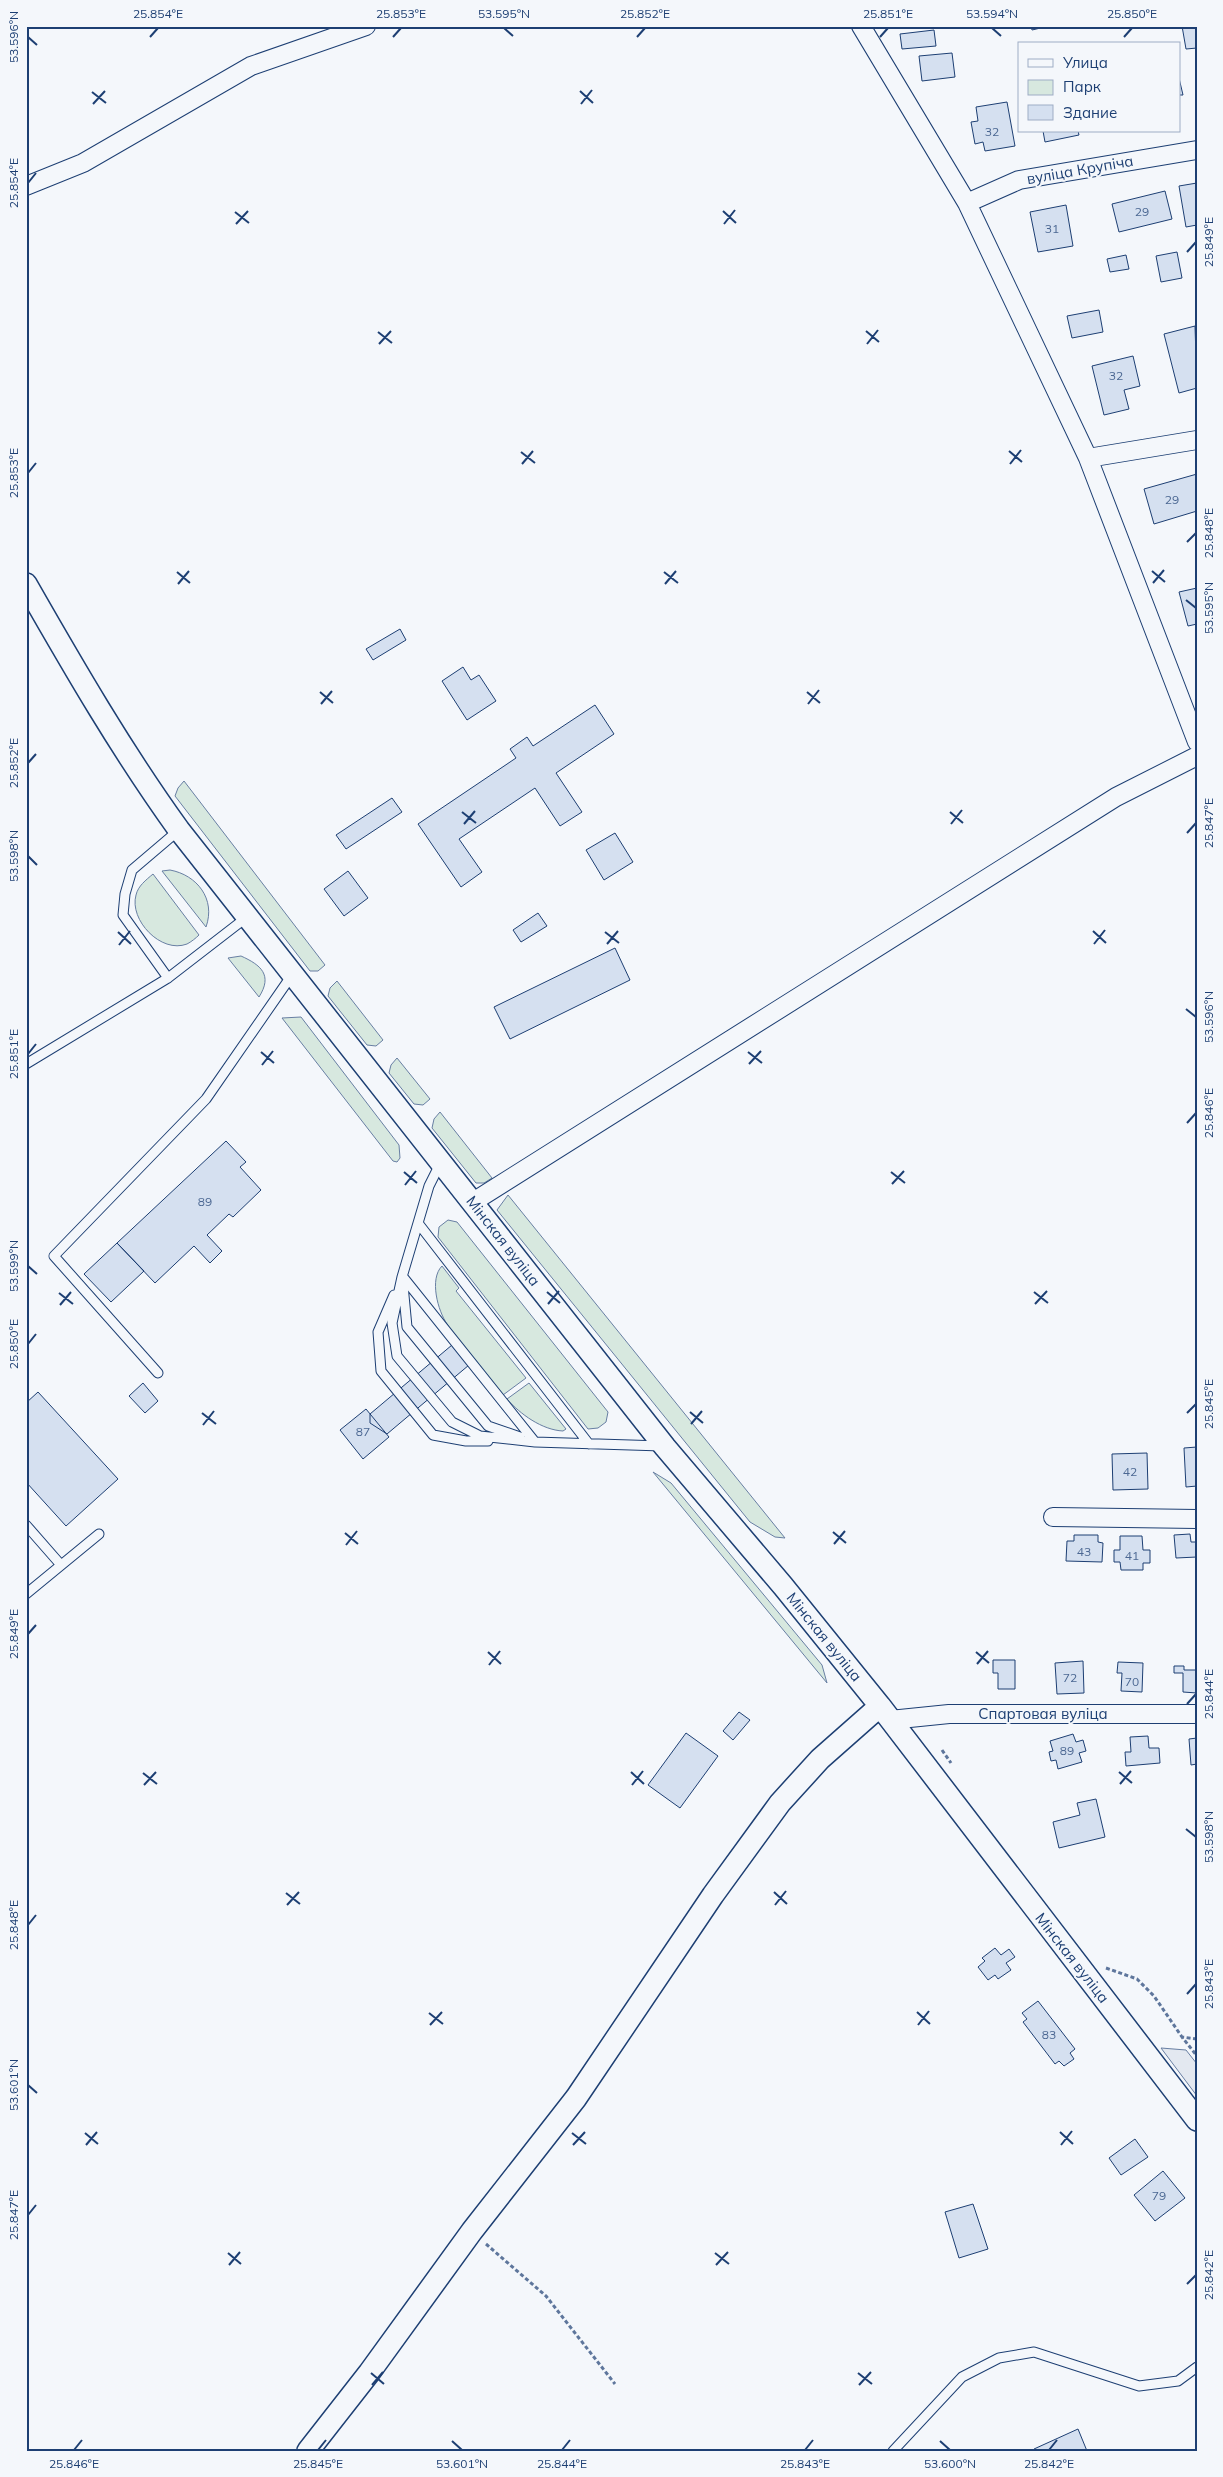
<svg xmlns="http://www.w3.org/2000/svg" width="1223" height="2477" font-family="Mulish,sans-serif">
<rect width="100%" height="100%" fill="#f4f7fb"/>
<path fill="#d7e8df" stroke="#687fa3" d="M184,781L325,965L318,971H310L175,796L178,788Z
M170,870C197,875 216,899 206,927L162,871Z
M153,874L199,935C196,938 191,942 187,944C161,954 129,920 136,895C138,886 146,880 153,874Z
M241,956C261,965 273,975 259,997L228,958Z
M337,981L383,1040L376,1046L367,1045L328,996L330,988Z
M301,1017L399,1145L400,1158L397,1162L393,1161L282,1018Z
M397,1058L430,1099L423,1105L414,1104L389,1073L391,1065Z
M440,1112L492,1178L484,1183H476L432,1128L434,1119Z
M508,1195L785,1538L775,1537L750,1522L497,1210Z
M448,1220L457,1222L608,1412L606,1422L598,1428L588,1429L438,1237L439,1227Z
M442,1266L459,1288L456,1291L526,1378L503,1395C485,1372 462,1349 447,1324C438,1311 429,1279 442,1266Z
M529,1383L566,1429L563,1431C542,1430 520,1414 507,1399Z
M653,1472L671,1483L822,1665L827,1683Z"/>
<path fill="#e3e8f0" stroke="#687fa3" d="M1161,2048L1186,2050L1197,2064V2096Z"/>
<path fill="#d5e0f0" stroke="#1d3f73" d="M1031,26H1049L1032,30Z
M1182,26H1197V48L1186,49Z
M934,30L936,46L902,49L900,34Z
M952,53L955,77L922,81L919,56Z
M1179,78L1183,95H1179Z
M1007,102L1015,146L985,151L983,142L975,144L971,122L978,121L976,107Z
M1043,131H1078L1079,135L1045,142Z
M1197,183V225L1186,227L1179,186Z
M1165,191L1172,219L1119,232L1112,204Z
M1066,205L1073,246L1038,252L1030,212Z
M1177,252L1182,278L1161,282L1156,256Z
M1126,255L1129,269L1110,272L1107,259Z
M1099,310L1103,332L1072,338L1067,316Z
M1195,326L1197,388L1179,393L1164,334Z
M1133,356L1140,386L1124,390L1129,409L1104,415L1092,366Z
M1197,474V511L1154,524L1144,489Z
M1197,588V624L1188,626L1179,592Z
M400,629L406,640L373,660L366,649Z
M463,667L471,680L479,675L496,701L467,720L442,681Z
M595,705L614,734L556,773L582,812L560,826L535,788L459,839L482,872L461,887L418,824L516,758L510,749L527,737L533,746Z
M392,798L402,812L346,849L336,835Z
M615,833L633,862L604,880L586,850Z
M348,871L368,898L344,916L324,889Z
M538,913L547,926L521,942L513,930Z
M615,948L630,980L510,1039L494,1007Z
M226,1141L246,1162L240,1167L261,1190L233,1217L229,1214L207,1235L222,1251L210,1263L194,1246L155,1283L117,1243Z
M117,1243L144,1271L111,1302L84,1274Z
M452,1345L469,1365L387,1434L370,1423V1414Z
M143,1383L158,1401L145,1413L129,1396Z
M38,1392L118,1479L66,1526L26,1482V1403Z
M366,1409L389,1437L363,1459L340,1430Z
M1197,1447V1486L1186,1487L1184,1448Z
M1147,1453L1148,1489L1113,1490L1112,1454Z
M1190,1534L1191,1542H1197V1557L1176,1558L1174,1535Z
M1074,1535H1098V1542L1103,1543L1102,1562L1066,1561L1067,1541H1074Z
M1120,1536H1142L1143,1550H1150V1563H1143V1570H1121L1120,1562H1114V1550H1120Z
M993,1660H1015V1689H998V1673H993Z
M1083,1661L1084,1693L1057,1694L1055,1663Z
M1118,1662L1143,1663L1142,1692L1121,1691L1122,1673H1117Z
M1174,1666H1184V1670H1197V1693L1183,1692V1673H1174Z
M739,1712L750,1720L733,1740L723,1731Z
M686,1733L718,1756L680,1808L648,1785Z
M1073,1734L1076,1742L1083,1740L1086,1751L1079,1753L1082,1762L1058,1769L1056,1760L1051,1761L1049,1752L1053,1751L1050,1741Z
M1148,1736L1149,1748H1159L1160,1763L1126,1766L1125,1752H1131L1130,1737Z
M1197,1738V1764L1191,1765L1189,1739Z
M1096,1799L1105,1837L1059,1848L1053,1822L1080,1815L1077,1803Z
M995,1948L1001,1955L1009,1949L1015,1957L1006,1963L1011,1970L998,1979L995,1975L988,1980L978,1967L985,1961L982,1958Z
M1038,2001L1075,2049L1070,2053L1074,2059L1064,2066L1059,2061L1055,2064L1023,2022L1027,2019L1022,2013Z
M1135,2139L1148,2157L1121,2175L1109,2158Z
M1163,2171L1185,2198L1155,2221L1134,2195Z
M973,2204L988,2249L959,2258L945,2212Z
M1078,2429L1087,2451H1035L1034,2449Z"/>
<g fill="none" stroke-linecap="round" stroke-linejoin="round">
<defs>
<path id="service" d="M168,978L123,915L125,894L132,870L179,830
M26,1064L168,978L247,917
M440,1164L429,1186L402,1277L392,1323L397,1356L452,1422L480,1436L535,1442L662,1446
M418,1223L589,1444
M403,1277L535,1442
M403,1285L407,1327L488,1426L520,1437
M394,1295L378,1332L381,1371L433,1435L466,1441H488
M158,1373L54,1256L206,1099L292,975
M26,1525L61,1565
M26,1594L99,1534
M893,2451L962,2377L999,2358L1034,2352L1139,2386L1178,2381L1197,2367"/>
<path id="minor" d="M861,26L967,203L1088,458L1197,742
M26,186L83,163L251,66L366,26
M967,203L1019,180L1197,150
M1088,458L1197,440
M473,1202L1116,797L1197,756
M1053,1517L1197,1519
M890,1720L949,1714H1197"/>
<path id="tertiary" d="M26,584C74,668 122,751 179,830L665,1447L783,1586L880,1706L1197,2120
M308,2451L369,2373L472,2231L576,2098L713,1895L780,1803L820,1759L880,1706"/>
</defs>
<use href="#service" stroke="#1d3f73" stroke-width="11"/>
<use href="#minor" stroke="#1d3f73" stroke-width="20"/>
<use href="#tertiary" stroke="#1d3f73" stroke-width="24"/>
<path stroke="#5e769c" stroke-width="3" stroke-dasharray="4 2.5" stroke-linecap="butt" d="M942,1750L951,1763
M1106,1968L1137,1979L1154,1996L1182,2037
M1197,2039L1182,2037L1197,2056
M486,2244L546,2296L615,2384"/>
<use href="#service" stroke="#f4f7fb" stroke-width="9"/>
<use href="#minor" stroke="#f4f7fb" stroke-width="18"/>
<use href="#tertiary" stroke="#f4f7fb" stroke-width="21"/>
</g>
<path fill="none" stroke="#1d3f73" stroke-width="2" d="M504,28L513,36M992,28L1001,36M28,37L37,45M150,37L158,28M393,37L401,28M637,37L645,28M880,37L888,28M1124,37L1132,28M580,91L593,103M92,92L106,103M93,104L105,91M581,104L592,90M28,183L36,173M723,211L736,223M235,212L249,223M236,224L248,211M724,224L735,210M1187,252L1196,242M866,331L879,342M378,332L392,343M379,344L391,331M867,344L878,330M1009,451L1022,462M521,452L535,463M522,464L533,451M1010,464L1021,450M28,473L36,463M1187,542L1196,533M1152,571L1165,582M177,572L190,583M664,572L678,583M1153,583L1164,570M178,584L189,571M665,584L676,571M1186,600L1196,608M320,692L333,703M807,692L820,703M321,704L332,691M808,704L819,690M28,763L36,754M462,812L476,823M950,812L963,823M464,824L475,811M951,824L962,810M1187,833L1196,823M28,856L37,865M1093,931L1106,943M118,932L131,944M605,932L619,943M607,944L618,931M1094,944L1105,930M119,945L130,931M1186,1009L1196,1017M261,1052L274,1063M748,1052L762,1063M28,1054L36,1044M749,1064L761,1051M262,1065L273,1051M1187,1123L1196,1113M404,1172L417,1183M891,1172L905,1183M892,1184L904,1171M405,1185L416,1171M28,1266L37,1274M547,1292L560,1303M1034,1292L1048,1303M59,1293L73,1304M548,1304L559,1291M1035,1304L1047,1291M60,1305L71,1292M28,1344L36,1334M690,1412L703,1423M202,1413L216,1424M1187,1413L1196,1404M691,1424L702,1411M203,1425L214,1411M833,1532L846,1543M345,1533L358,1544M834,1544L845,1531M346,1545L357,1531M28,1634L36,1625M488,1652L501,1664M976,1652L989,1663M977,1664L988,1651M489,1665L500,1651M1187,1704L1196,1694M631,1772L644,1784M1119,1772L1132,1783M143,1773L157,1784M1120,1784L1131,1771M144,1785L156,1772M632,1785L643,1771M1186,1829L1196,1837M774,1892L787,1904M286,1893L300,1904M287,1905L299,1892M775,1905L786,1891M28,1925L36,1915M1187,1994L1196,1984M917,2012L930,2024M429,2013L443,2024M430,2025L442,2012M918,2025L929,2011M28,2085L37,2093M1060,2132L1073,2144M85,2133L98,2144M572,2133L586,2144M86,2145L97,2132M573,2145L585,2132M1061,2145L1072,2131M28,2215L36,2205M228,2253L241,2264M715,2253L729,2264M229,2265L240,2252M716,2265L728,2252M1187,2284L1196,2275M371,2373L384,2384M858,2373L872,2384M372,2385L383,2372M859,2385L871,2372M452,2441L462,2450M940,2441L950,2450M74,2450L82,2440M318,2450L326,2440M562,2450L570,2440M805,2450L813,2440M1049,2450L1057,2440"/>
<g text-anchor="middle" stroke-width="4" stroke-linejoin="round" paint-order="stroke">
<g font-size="12" fill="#4b6792">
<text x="992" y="136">32</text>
<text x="1142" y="216">29</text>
<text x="1052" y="233">31</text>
<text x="1116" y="380">32</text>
<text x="1172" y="504">29</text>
<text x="205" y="1206">89</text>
<text x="363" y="1436">87</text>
<text x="1130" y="1476">42</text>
<text x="1084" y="1556">43</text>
<text x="1132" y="1560">41</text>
<text x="1070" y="1682">72</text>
<text x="1132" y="1686">70</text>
<text x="1067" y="1755">89</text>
<text x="1049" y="2039">83</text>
<text x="1159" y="2200">79</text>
</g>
<g font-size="15" fill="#1d3f73" stroke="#f4f7fb">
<text transform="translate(1080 170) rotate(-10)" y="5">вуліца Крупіча</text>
<text transform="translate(503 1241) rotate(52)" y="5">Мінская вуліца</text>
<text transform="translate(824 1637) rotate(51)" y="5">Мінская вуліца</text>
<text x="1043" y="1719">Спартовая вуліца</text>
<text transform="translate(1072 1958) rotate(52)" y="5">Мінская вуліца</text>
</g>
</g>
<rect width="1223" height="2477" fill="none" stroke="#f4f7fb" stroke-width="55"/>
<rect x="1018" y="42" width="162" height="90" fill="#f4f7fb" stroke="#9eadc5"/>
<rect x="1028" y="59" width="25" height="8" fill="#f4f7fb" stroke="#9eadc5"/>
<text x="1063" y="68" font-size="15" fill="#1d3f73">Улица</text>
<rect x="1028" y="80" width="25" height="15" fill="#d7e8df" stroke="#9eadc5"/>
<text x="1063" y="92" font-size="15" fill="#1d3f73">Парк</text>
<rect x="1028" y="105" width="25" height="15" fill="#d5e0f0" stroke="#9eadc5"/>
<text x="1063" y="118" font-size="15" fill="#1d3f73">Здание</text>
<rect x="28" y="28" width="1168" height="2422" fill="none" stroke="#1d3f73" stroke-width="2"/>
<g font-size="12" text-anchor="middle" fill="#1d3f73">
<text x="158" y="18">25.854°E</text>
<text x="401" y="18">25.853°E</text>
<text x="504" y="18">53.595°N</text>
<text x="645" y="18">25.852°E</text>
<text x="888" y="18">25.851°E</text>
<text x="992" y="18">53.594°N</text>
<text x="1132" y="18">25.850°E</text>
<text transform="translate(14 37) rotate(-90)" y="4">53.596°N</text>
<text transform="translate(14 183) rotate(-90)" y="4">25.854°E</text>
<text transform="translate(1209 242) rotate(-90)" y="4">25.849°E</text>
<text transform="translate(14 473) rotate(-90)" y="4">25.853°E</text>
<text transform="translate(1209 533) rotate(-90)" y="4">25.848°E</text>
<text transform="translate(1209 608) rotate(-90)" y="4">53.595°N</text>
<text transform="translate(14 763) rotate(-90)" y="4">25.852°E</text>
<text transform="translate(1209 823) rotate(-90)" y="4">25.847°E</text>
<text transform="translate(14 856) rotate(-90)" y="4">53.598°N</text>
<text transform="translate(1209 1017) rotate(-90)" y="4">53.596°N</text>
<text transform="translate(14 1054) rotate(-90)" y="4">25.851°E</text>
<text transform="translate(1209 1113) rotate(-90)" y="4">25.846°E</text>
<text transform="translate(14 1266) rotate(-90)" y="4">53.599°N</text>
<text transform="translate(14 1344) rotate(-90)" y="4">25.850°E</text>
<text transform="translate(1209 1404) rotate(-90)" y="4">25.845°E</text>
<text transform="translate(14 1634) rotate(-90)" y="4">25.849°E</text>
<text transform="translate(1209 1694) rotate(-90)" y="4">25.844°E</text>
<text transform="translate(1209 1837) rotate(-90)" y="4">53.598°N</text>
<text transform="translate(14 1925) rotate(-90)" y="4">25.848°E</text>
<text transform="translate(1209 1984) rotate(-90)" y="4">25.843°E</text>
<text transform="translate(14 2085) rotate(-90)" y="4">53.601°N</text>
<text transform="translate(14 2215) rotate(-90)" y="4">25.847°E</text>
<text transform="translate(1209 2275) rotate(-90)" y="4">25.842°E</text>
<text x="74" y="2468">25.846°E</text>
<text x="318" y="2468">25.845°E</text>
<text x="462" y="2468">53.601°N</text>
<text x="562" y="2468">25.844°E</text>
<text x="805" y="2468">25.843°E</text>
<text x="950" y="2468">53.600°N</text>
<text x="1049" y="2468">25.842°E</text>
</g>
</svg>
